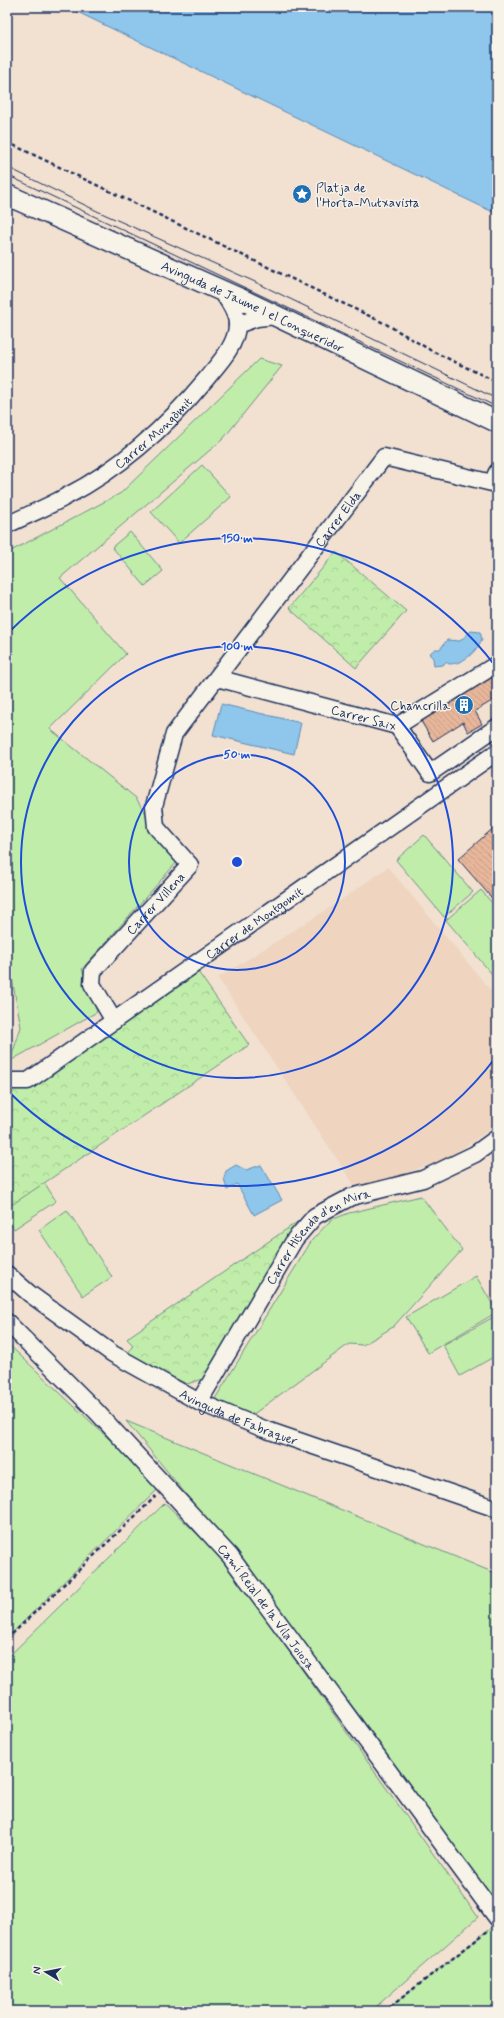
<svg xmlns="http://www.w3.org/2000/svg" width="504" height="2018" font-family="Mynerve,sans-serif">
<defs>
<pattern id="park-crowns" width="20" height="18" patternUnits="userSpaceOnUse"><rect width="20" height="18" fill="#c1edaa"/><path d="M2 6a3 3 0 1 1 6 0M12 15a3 3 0 1 1 6 0" fill="none" stroke="#a5cc95"/></pattern>
<pattern id="building-back-hatch" width="6" height="6" patternUnits="userSpaceOnUse"><rect width="6" height="6" fill="#e8b69a"/><path d="M-1 5l2 2M0 0l6 6M5-1l2 2" fill="none" stroke="#c69d87"/></pattern>
</defs>
<rect width="100%" height="100%" fill="#f2e1d1"/>
<filter id="ink" filterUnits="userSpaceOnUse"><feTurbulence type="fractalNoise" baseFrequency=".025" numOctaves="2"/><feDisplacementMap in="SourceGraphic" scale="8" xChannelSelector="R" yChannelSelector="G"/><feConvolveMatrix kernelMatrix="1 2 1 2 8 2 1 2 1" color-interpolation-filters="sRGB"/></filter>
<g filter="url(#ink)">
<path fill="#efd4c0" d="M388,867L497,998V1125L449,1157L358,1191L218,978L334,905Z"/>
<path fill="#c1edaa" stroke="#6e8e84" d="M259,359L282,366L223,439L60,578L126,654L50,729L136,798L177,862L82,969L97,1012L10,1061L21,1027L7,952V553L121,493Z
M202,465L231,497L179,543L151,512Z
M130,532L163,571L145,586L112,547Z
M424,835L473,892L444,917L396,860Z
M481,890L497,909V980L446,920Z
M44,1182L56,1201L14,1229L7,1219V1206Z
M421,1196L462,1250L393,1327L363,1345L349,1344L244,1421L210,1407L312,1240L331,1220L349,1213Z
M67,1210L112,1277L83,1296L39,1230Z
M476,1276L497,1312L428,1353L406,1317Z
M497,1315V1355L460,1376L443,1345Z
M7,1343L160,1487L7,1638Z
M126,1421L497,1574V1904L356,1711L234,1553Z
M165,1503L224,1560L478,1917L371,2011H7V1658Z
M493,1927L497,1931V2011H385Z"/>
<path fill="url(#park-crowns)" stroke="#6e8e84" d="M336,552L406,611L356,668L289,608Z
M194,966L249,1045L7,1208V1081H28Z
M303,1218L217,1359L203,1379L187,1384L127,1355L133,1345L127,1339L130,1336Z"/>
<path fill="#8ec6ec" stroke="#608ab3" d="M67,7H497V214Z
M471,631L480,632L482,639C476,652 464,664 449,664L446,662L443,665L434,666L433,658L429,654L435,649H440L447,640L460,641Z
M221,704L301,723L294,754L213,735Z
M236,1165L246,1170L261,1165L282,1200L254,1215L237,1184L227,1190L224,1178L226,1171Z"/>
<path fill="url(#building-back-hatch)" stroke="#1b2f5e" d="M497,672V698L475,711L482,724L468,732L463,722L433,741L419,718Z
M497,825V860L495,861L497,863V904L458,859Z
M497,1379V1390L492,1382Z"/>
<g fill="none" stroke-linecap="round" stroke-linejoin="round">
<defs>
<g id="minor">
<path d="M237,325L257,318L275,316"/>
<path id="s1" d="M7,525C27,515 48,507 67,496C121,468 169,424 207,378C219,363 236,346 237,326C238,314 229,302 223,293"/>
<path id="s2" d="M217,678L397,726L497,664"/>
<path d="M397,726L430,773L497,727"/>
<path id="s3" d="M114,1021L92,984L93,971L190,865L156,827L154,806L174,734L384,457L492,483L497,472"/>
<path id="s4" d="M7,1081H28L497,752"/>
<path id="s5" d="M7,1274L30,1294L113,1354L199,1402L264,1429L497,1509"/>
<path id="s6" d="M7,1322L96,1411L230,1556L497,1918"/>
<path id="s7" d="M199,1402L295,1239L315,1216L351,1197L423,1179L475,1154L497,1138"/>
</g>
<g id="tertiary">
<path id="s8" d="M7,195L247,302L497,422"/>
</g>
</defs>
<use href="#minor" stroke="#1b2f5e" stroke-width="19"/>
<use href="#tertiary" stroke="#1b2f5e" stroke-width="23"/>
<path stroke="#1b2f5e" stroke-width="2.5" stroke-dasharray="4 3" stroke-linecap="butt" d="M7,142L386,324L432,351L497,382
M7,1639L156,1496
M385,2011L489,1930"/>
<use href="#minor" stroke="#f7f3e8" stroke-width="16"/>
<use href="#tertiary" stroke="#f7f3e8" stroke-width="20"/>
<path stroke="#1b2f5e" stroke-width="1" d="M7,167L97,211L253,281L497,399
M7,175L497,407"/>
</g>
</g>
<g fill="none" stroke="#1d4ed8" stroke-width="2">
<circle cx="237" cy="862" r="108"/>
<circle cx="237" cy="862" r="216"/>
<path d="M496 1057A324 324 0 0 1 8 1091M8 633A324 324 0 0 1 496 667"/>
</g>
<defs>
<symbol id="sight-disc" viewBox="-11 -11 22 22"><circle r="9.5" fill="#1f6fb2" stroke="#f7f3e8"/><path d="M0-6L1.8-2.2L6-1.7L2.9 1.2L3.7 5.4L0 3.3L-3.7 5.4L-2.9 1.2L-6-1.7L-1.8-2.2Z" fill="#fff"/></symbol>
<symbol id="building-disc" viewBox="-11 -11 22 22"><circle r="9.5" fill="#1f6fb2" stroke="#f7f3e8"/><path d="M-4-6H4V6H1V3H-1V6H-4ZM-2.5-4.3h1.7v1.8h-1.7ZM.8-4.3h1.7v1.8H.8ZM-2.5-1h1.7V.8h-1.7ZM.8-1h1.7V.8H.8Z" fill="#fff"/></symbol>
</defs>
<g fill-rule="evenodd">
<use href="#sight-disc" x="291" y="183" width="22" height="22"/>
<use href="#building-disc" x="453" y="694" width="22" height="22"/>
</g>
<g text-anchor="middle" stroke-width="3" stroke-linejoin="round" paint-order="stroke">
<g font-size="13" fill="#1b2f5e" stroke="#f7f3e8" text-anchor="start">
<text x="316" y="192">Platja de<tspan x="316" dy="15">l'Horta-Mutxavista</tspan></text>
<text x="450" y="710" text-anchor="end">Chancrilla</text>
</g>
<g font-size="13" fill="#1b2f5e" stroke="#f7f3e8">
<text dy="5" stroke="none"><textPath href="#s8" startOffset="270">Avinguda de Jaume I el Conqueridor</textPath></text>
<text dy="5" stroke="none"><textPath href="#s1" startOffset="174">Carrer Mongòmit</textPath></text>
<text dy="5" stroke="none"><textPath href="#s3" startOffset="617">Carrer Elda</textPath></text>
<text dy="5" stroke="none"><textPath href="#s2" startOffset="152">Carrer Saix</textPath></text>
<text dy="5" stroke="none"><textPath href="#s3" startOffset="148">Carrer Villena</textPath></text>
<text dy="5" stroke="none"><textPath href="#s4" startOffset="297">Carrer de Montgomit</textPath></text>
<text dy="5" stroke="none"><textPath href="#s7" startOffset="209">Carrer Hisenda d'en Mira</textPath></text>
<text dy="5" stroke="none"><textPath href="#s5" startOffset="274">Avinguda de Fabraquer</textPath></text>
<text dy="5" stroke="none"><textPath href="#s6" startOffset="386">Camí Reial de la Vila Joiosa</textPath></text>
</g>
</g>
<circle cx="237" cy="862" r="6" fill="#1d4ed8" stroke="#f7f3e8" stroke-width="2"/>
<g font-size="12" text-anchor="middle" font-weight="bold" fill="#1d4ed8" stroke="#f7f3e8" stroke-width="3" stroke-linejoin="round" paint-order="stroke">
<text x="237" y="542">150 m</text>
<text x="237" y="650">100 m</text>
<text x="237" y="758">50 m</text>
</g>
<rect width="504" height="2018" fill="none" stroke="#f7f3e8" stroke-width="24"/>
<rect x="12" y="12" width="480" height="1994" fill="none" stroke="#1b2f5e" stroke-width="1.5" filter="url(#ink)"/>
<g transform="translate(46 1972) rotate(280)" stroke="#f7f3e8" stroke-width="3" paint-order="stroke">
<path d="M0-3L7 15L0 10L-7 15Z" fill="#1b2f5e"/>
<text y="-6" font-size="11" font-weight="bold" text-anchor="middle" fill="#1b2f5e">N</text>
</g>
</svg>
